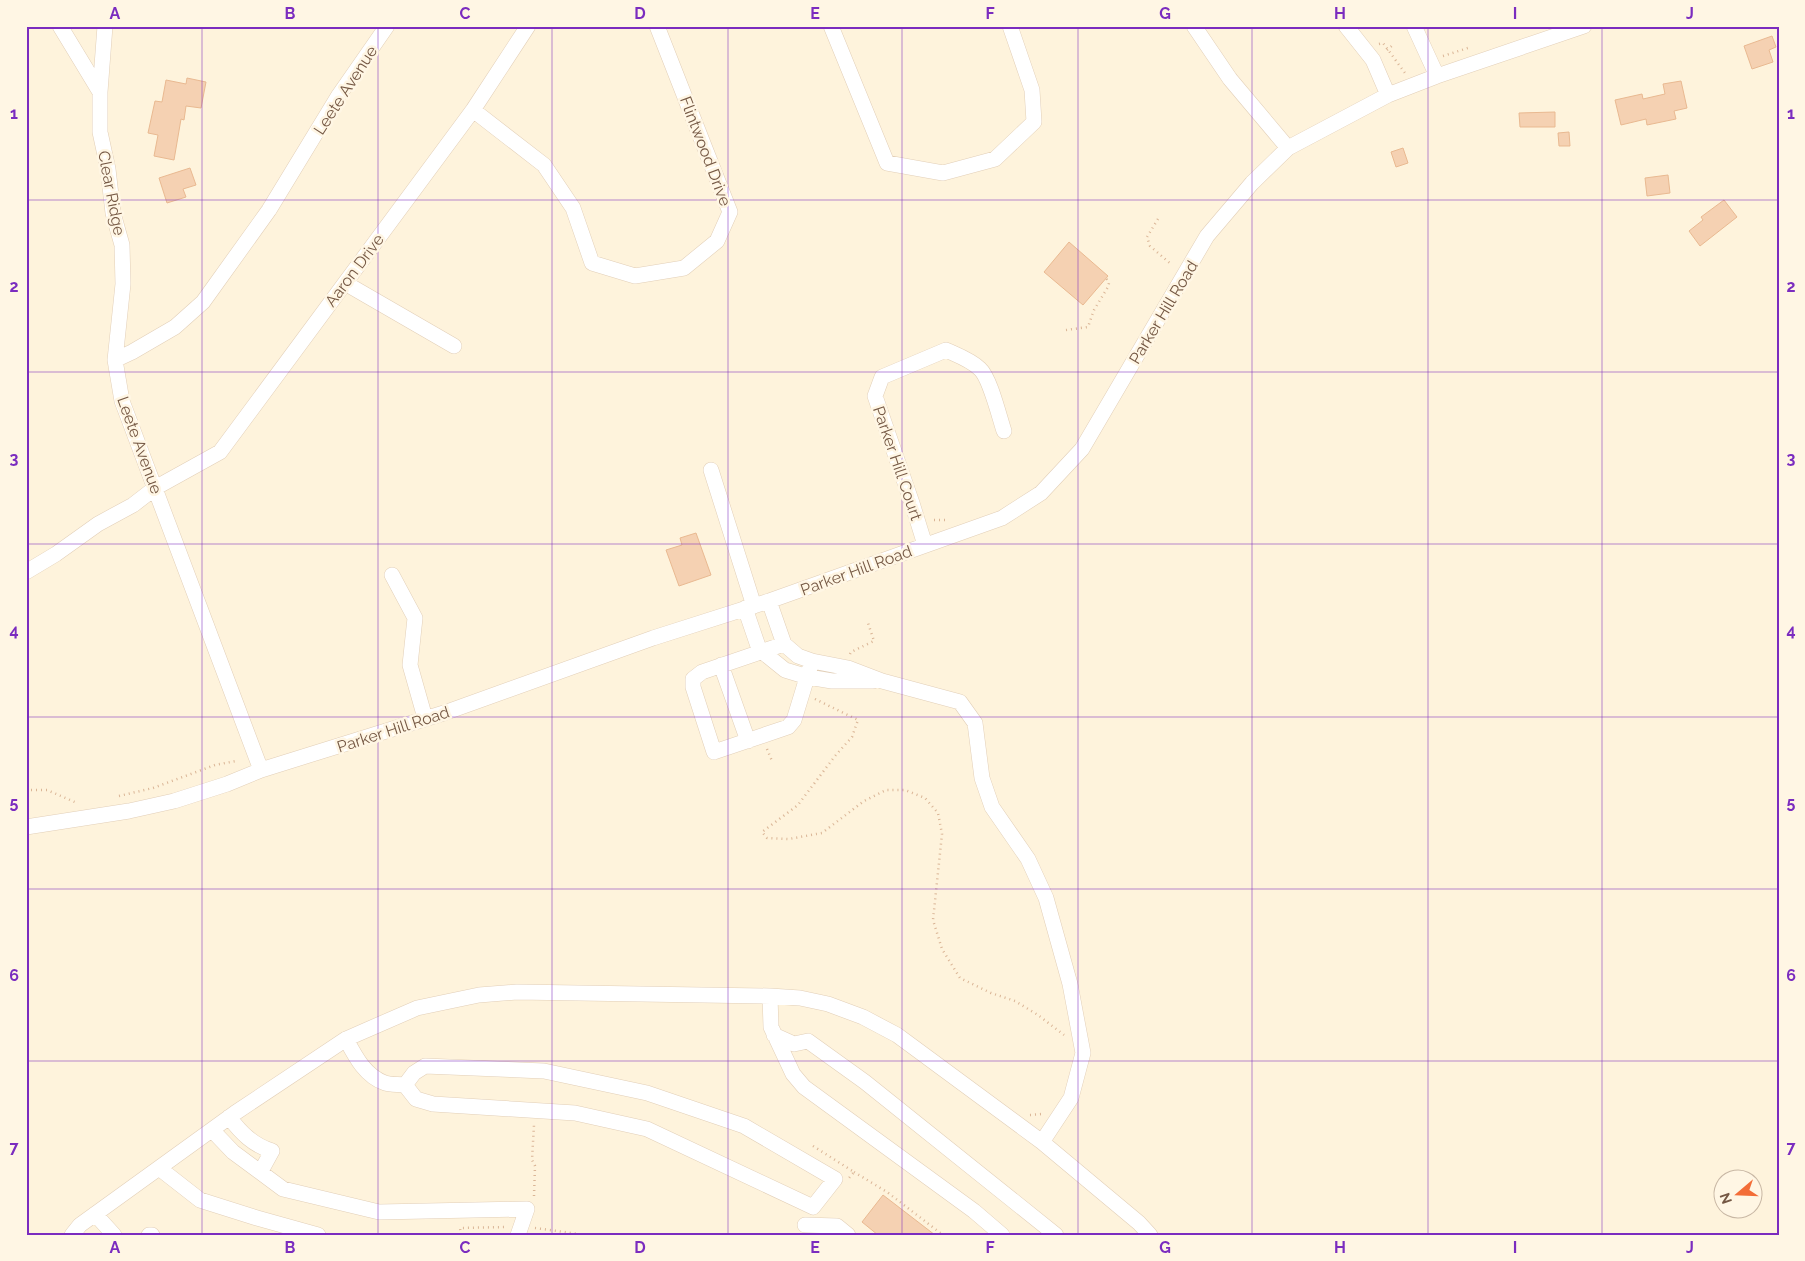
<svg xmlns="http://www.w3.org/2000/svg" width="1805" height="1261" font-family="Raleway,sans-serif">
<rect width="100%" height="100%" fill="#fef3dc"/>
<path fill="#f5d1b2" stroke="#e9b991" d="M1772,36L1776,47L1769,50L1773,62L1752,69L1744,46Z
M187,78L206,82L201,108L186,106L184,120L181,119L174,160L154,156L158,135L148,133L155,101L162,102L166,80L186,84Z
M1681,81L1687,108L1674,111L1676,119L1647,125L1646,119L1621,125L1615,100L1642,94L1643,99L1665,94L1663,84Z
M1555,112V127H1520L1519,113Z
M1569,132L1570,146H1559L1558,133Z
M1403,148L1408,163L1396,167L1391,152Z
M190,168L196,185L183,189L186,197L167,203L159,178Z
M1668,175L1670,193L1647,196L1645,178Z
M1724,200L1737,217L1700,246L1689,231L1703,220L1701,217Z
M1069,242L1108,276L1083,305L1044,272Z
M696,533L711,575L679,586L666,550L682,545L680,538Z
M883,1195L935,1235H878L862,1222Z"/>
<g fill="none" stroke-linecap="round" stroke-linejoin="round">
<defs>
<path id="minor" d="M60,26L100,92
M105,26L100,92V132L108,169L113,213L122,245L123,284L115,360
M831,26L887,163L943,173L995,159L1034,122L1032,90L1010,26
M1194,26L1230,79L1288,148
M1346,26L1373,60L1388,95
M1414,26L1437,76
M473,110L544,165L573,208L592,263L635,276L684,268L717,241L730,212L657,26
M345,283L454,346
M711,470L754,606
M925,545L912,503L875,396L882,377L946,350C957,355 971,360 980,369C990,378 999,416 1004,431
M26,572L56,554L98,524L133,505L155,488L220,452L473,110L528,26
M392,575L415,618L410,665L425,718
M769,601L784,644L798,656L812,661L848,668L882,681L960,702L975,723L982,778L992,807L1028,859L1046,898L1070,984L1083,1053L1071,1098L1042,1142
M745,608L759,649L785,670L808,677L832,681H873
M784,644L702,672L693,679V687L714,752L788,727L794,720L812,661
M721,665L748,741
M261,770L122,401L115,360L132,352L175,327L203,302L269,210L339,95L387,26
M26,827L129,811L174,801L227,784L261,770L444,713L653,638L769,601L1002,518L1041,493L1082,449L1207,236L1252,183L1288,148L1388,95L1437,76L1584,26
M770,996L771,1027L793,1074L804,1087L974,1211L1002,1235
M774,1035L794,1044L808,1041L865,1082L1056,1235
M346,1039C355,1056 365,1076 385,1083C391,1085 399,1084 405,1085L416,1099L433,1104L575,1113L647,1129L813,1207L835,1179L744,1126L647,1093L544,1071L425,1066L414,1073L405,1085
M229,1117C241,1133 253,1145 272,1151L261,1171
M212,1130L233,1152L283,1189L379,1212L527,1209L518,1235
M159,1168L200,1200L257,1218L318,1235
M95,1214L114,1235
M805,1225L837,1226L848,1235
M72,1235L80,1225L235,1113L346,1039L417,1008L479,995L517,992L770,996L800,998L828,1004L863,1017L897,1035L1042,1142L1139,1223L1150,1235
M149,1235H152"/>
</defs>
<use href="#minor" stroke="#e2cfb8" stroke-width="16"/>
<path stroke="#dab596" stroke-width="2.5" stroke-dasharray="1 4" stroke-linecap="butt" d="M1379,44L1383,43L1405,73
M1387,50L1394,44
M1443,56L1471,47
M1158,219L1147,237L1150,246L1172,265
M1066,330L1088,327L1094,310L1108,287L1109,283L1106,278
M934,520H948
M850,654L851,652L874,641L868,623
M815,699L858,720L852,737L835,756L798,805L762,832L767,838L789,839L822,833L864,801L886,790H905L925,798L938,813L942,834L933,920L942,949L960,978L991,993L1015,1001L1038,1015L1064,1035
M767,749L772,761
M26,790H47L77,803
M119,796L153,788L215,765L236,761
M1030,1115L1042,1114
M813,1146L854,1172L849,1178
M854,1172L887,1192L943,1235
M534,1196L535,1166L532,1160L534,1125
M535,1228L586,1235
M461,1235L460,1228L505,1227"/>
<use href="#minor" stroke="#fff" stroke-width="15"/>
</g>
<path fill="none" stroke="#7b2cbf" stroke-width="1" stroke-opacity="0.55" d="M202,26V1235M378,26V1235M552,26V1235M728,26V1235M902,26V1235M1078,26V1235M1252,26V1235M1428,26V1235M1602,26V1235M26,200H1779M26,372H1779M26,544H1779M26,717H1779M26,889H1779M26,1061H1779"/>
<g text-anchor="middle" stroke-width="5" stroke-linejoin="round" paint-order="stroke">
<g font-size="16" fill="#755844" stroke="#fff6e4">
<text transform="translate(345 90) rotate(-57)" y="6">Leete Avenue</text>
<text transform="translate(706 151) rotate(69)" y="6">Flintwood Drive</text>
<text transform="translate(112 193) rotate(79)" y="6">Clear Ridge</text>
<text transform="translate(354 270) rotate(-53)" y="6">Aaron Drive</text>
<text transform="translate(1163 312) rotate(-59)" y="6">Parker Hill Road</text>
<text transform="translate(140 445) rotate(70)" y="6">Leete Avenue</text>
<text transform="translate(898 463) rotate(71)" y="6">Parker Hill Court</text>
<text transform="translate(856 570) rotate(-20)" y="6">Parker Hill Road</text>
<text transform="translate(393 729) rotate(-18)" y="6">Parker Hill Road</text>
</g>
</g>
<rect width="1805" height="1261" fill="none" stroke="#fff6e4" stroke-width="55"/>
<g transform="translate(1738 1194) rotate(251)"><circle r="24" fill="#fff6e4" stroke="#c8b7a4"/>
<path d="M0-4L9 19L0 12L-9 19Z" fill="#f36d37"/>
<text y="-8" font-size="14" font-weight="bold" text-anchor="middle" fill="#755844">N</text>
</g>
<rect x="28" y="28" width="1750" height="1206" fill="none" stroke="#7b2cbf" stroke-width="2"/>
<g font-size="16" text-anchor="middle" font-weight="bold" fill="#7b2cbf">
<text x="115" y="19">A</text>
<text x="290" y="19">B</text>
<text x="465" y="19">C</text>
<text x="640" y="19">D</text>
<text x="815" y="19">E</text>
<text x="990" y="19">F</text>
<text x="1165" y="19">G</text>
<text x="1340" y="19">H</text>
<text x="1515" y="19">I</text>
<text x="1690" y="19">J</text>
<text x="14" y="119">1</text>
<text x="1791" y="119">1</text>
<text x="14" y="292">2</text>
<text x="1791" y="292">2</text>
<text x="14" y="464">3</text>
<text x="1791" y="464">3</text>
<text x="14" y="636">4</text>
<text x="1791" y="636">4</text>
<text x="14" y="808">5</text>
<text x="1791" y="808">5</text>
<text x="14" y="981">6</text>
<text x="1791" y="981">6</text>
<text x="14" y="1153">7</text>
<text x="1791" y="1153">7</text>
<text x="115" y="1253">A</text>
<text x="290" y="1253">B</text>
<text x="465" y="1253">C</text>
<text x="640" y="1253">D</text>
<text x="815" y="1253">E</text>
<text x="990" y="1253">F</text>
<text x="1165" y="1253">G</text>
<text x="1340" y="1253">H</text>
<text x="1515" y="1253">I</text>
<text x="1690" y="1253">J</text>
</g>
</svg>
